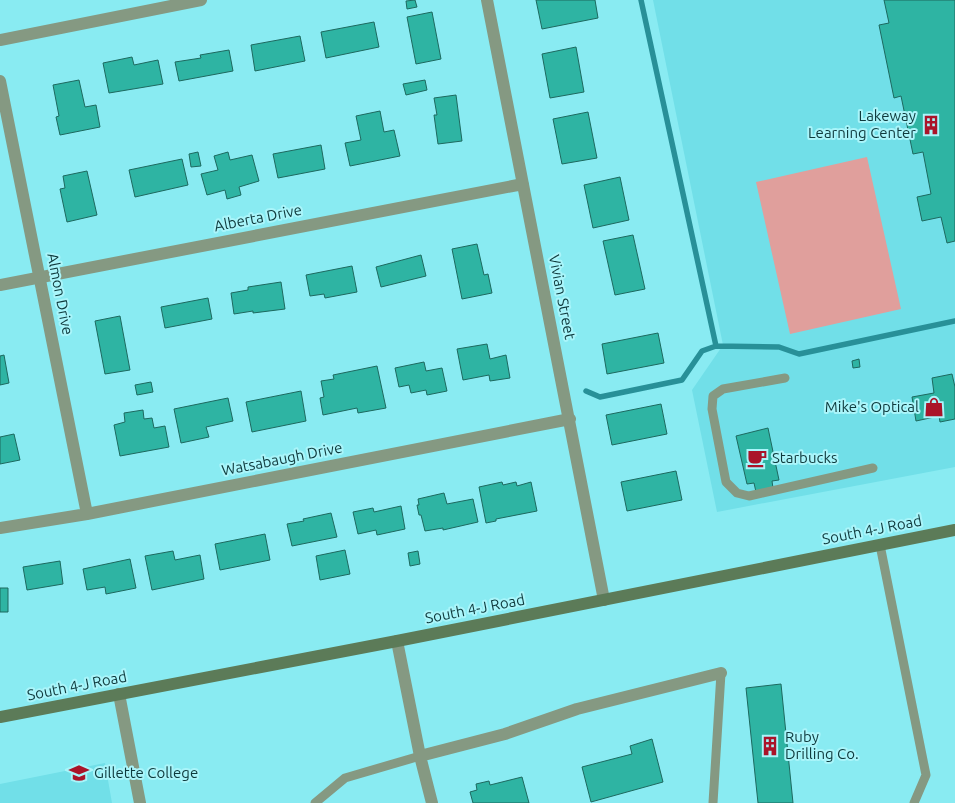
<svg xmlns="http://www.w3.org/2000/svg" width="955" height="803" font-family="Ubuntu,sans-serif">
<rect width="100%" height="100%" fill="#89ebf2"/>
<path fill="#71dfe8" d="M653,0H955V467L717,512L692,390L723,345Z
M105,763L112,803H0V784Z"/>
<path fill="#e09f9c" d="M867,157L901,309L790,334L756,182Z"/>
<g fill="none" stroke-linecap="round" stroke-linejoin="round">
<path stroke="#289098" stroke-width="5.5" d="M641,0L716,346L779,347L799,354L955,321
M586,391L600,397L682,380L702,351L716,346"/>
</g>
<path fill="#2eb4a3" stroke="#1d695f" d="M415,0L417,7L407,9L406,1Z
M536,0H595L598,18L542,29Z
M884,0H955V241L947,243L941,217L922,221L917,197L931,194L923,152L913,154L901,96L894,98L879,25L889,23Z
M432,12L441,59L416,64L407,17Z
M374,22L379,47L326,58L321,32Z
M300,36L305,61L255,71L251,45Z
M576,47L584,92L550,98L542,54Z
M229,50L233,71L179,81L175,62L201,58L200,55Z
M132,57L134,65L158,60L163,84L109,93L103,63Z
M79,80L85,107L96,105L100,127L60,135L56,117L59,116L53,85Z
M425,80L427,90L406,95L403,84Z
M456,95L462,141L438,144L434,115H437L434,98Z
M380,111L384,132L394,130L400,156L350,166L345,143L361,140L356,116Z
M588,112L597,158L562,164L553,119Z
M321,145L325,169L278,178L273,154Z
M198,152L201,166L191,167L189,154Z
M228,152L230,160L252,155L259,181L239,187L241,195L227,199L225,190L207,195L201,174L218,170L214,156Z
M182,159L188,185L135,197L129,170Z
M87,171L97,215L67,222L60,189L65,188L63,176Z
M620,177L629,220L593,228L584,185Z
M633,235L645,289L615,295L603,241Z
M477,244L484,275L488,274L492,293L462,299L452,249Z
M421,255L426,276L381,287L376,267Z
M352,266L357,292L325,298L324,294L310,296L306,275Z
M281,282L285,309L253,313V311L234,314L231,293L248,290V287Z
M208,298L212,319L165,328L161,307Z
M120,316L130,370L105,374L95,321Z
M658,333L664,363L607,374L602,344Z
M487,344L490,359L506,355L510,378L490,381L489,375L463,380L457,349Z
M4,355L9,383L0,385V356Z
M859,359L860,367L853,368L852,361Z
M424,362L426,371L442,368L447,391L427,395L426,390L411,393L409,385L399,387L395,368Z
M377,366L386,408L358,413L357,408L323,415L320,398L324,397L321,381L334,379L333,375Z
M952,374L955,387V419L940,422L939,416L916,421L912,397L934,393L932,378Z
M151,382L153,392L137,395L135,385Z
M301,391L306,421L252,432L246,402Z
M228,398L233,421L206,427L209,437L181,443L174,409Z
M661,404L667,434L612,445L606,415Z
M143,410L144,419L152,418L154,428L165,426L169,447L120,456L114,425L125,422L124,413Z
M768,428L779,480L772,481L773,488L756,492L754,483L747,484L736,436Z
M14,434L20,460L0,464V437Z
M676,471L682,500L627,511L621,482Z
M502,482L503,485L516,482L517,486L531,482L537,511L496,519V521L486,523L479,487Z
M444,493L447,504L473,499L478,522L443,530V528L425,531L421,515H419L417,505H419L418,499Z
M401,506L405,529L377,535L376,530L358,534L353,512L373,508L374,512Z
M331,513L337,537L292,546L287,524L304,521L303,519Z
M265,534L270,560L220,570L215,544Z
M345,550L350,574L320,580L316,556Z
M173,551L175,560L200,555L204,579L152,590L145,556Z
M418,551L420,564L410,566L408,553Z
M130,559L136,588L106,594L105,587L87,590L83,569Z
M60,561L63,584L27,590L23,567Z
M0,588H8V612H0Z
M781,684L793,803H758L746,688Z
M652,739L663,782L591,802L582,767L632,754L630,746Z
M522,777L529,803H473L470,792L477,790L476,784L489,781L490,785Z"/>
<g fill="none" stroke-linecap="round" stroke-linejoin="round">
<path stroke="#859982" stroke-width="9" d="M785,378L723,389L713,396L712,409L726,482L737,493L749,496L873,468
M880,545L926,775L914,803
M315,803L345,778L420,756
M713,803L721,673"/>
<path stroke="#859982" stroke-width="12" d="M487,0L604,600
M0,40L201,0
M0,81L87,514
M0,285L523,184
M0,528L87,514L570,419
M397,641L420,756L432,803
M119,694L140,803
M420,756L505,734L577,709L721,673"/>
<path stroke="#5c7b58" stroke-width="12" d="M0,717L397,641L955,530"/>
</g>
<defs>
<symbol id="building-bare" viewBox="-9 -9 18 18"><path d="M-4-6H4V6H1V3H-1V6H-4ZM-2.5-4.3h1.7v1.8h-1.7ZM.8-4.3h1.7v1.8H.8ZM-2.5-1h1.7V.8h-1.7ZM.8-1h1.7V.8H.8Z" fill="#aa1429" stroke="#aaf5fa" stroke-width="2.5" paint-order="stroke"/></symbol>
<symbol id="shop-bare" viewBox="-9 -9 18 18"><path d="M-5-2.5h2.3a2.7 3.5 0 0 1 5.4 0H5L5.5 6h-11ZM-1.5-2.5h3a1.5 2.3 0 0 0-3 0Z" fill="#aa1429" stroke="#aaf5fa" stroke-width="2.5" paint-order="stroke"/></symbol>
<symbol id="cafe-bare" viewBox="-9 -9 18 18"><path d="M-5.5-4.5H6V0H3Q3 3.5 0 3.5H-2.5Q-5.5 3.5-5.5 0ZM3-3.2v2h1.7v-2ZM-6 4.5H4V6H-6Z" fill="#aa1429" stroke="#aaf5fa" stroke-width="2.5" paint-order="stroke"/></symbol>
<symbol id="university-bare" viewBox="-9 -9 18 18"><path d="M0-5L7-2L0 1L-7-2ZM-4 1L0 2.5L4 1V4Q0 6-4 4Z" fill="#aa1429" stroke="#aaf5fa" stroke-width="2.5" paint-order="stroke"/></symbol>
</defs>
<g fill-rule="evenodd">
<use href="#building-bare" x="917" y="111" width="28" height="28"/>
<use href="#shop-bare" x="920" y="393" width="28" height="28"/>
<use href="#cafe-bare" x="743" y="444" width="28" height="28"/>
<use href="#building-bare" x="756" y="732" width="28" height="28"/>
<use href="#university-bare" x="65" y="759" width="28" height="28"/>
</g>
<g text-anchor="middle" stroke-width="4" stroke-linejoin="round" paint-order="stroke">
<g font-size="15" fill="#0e393c" stroke="#aaf5fa" text-anchor="start">
<text x="916" y="121" text-anchor="end">Lakeway<tspan x="916" dy="17">Learning Center</tspan></text>
<text x="919" y="412" text-anchor="end">Mike's Optical</text>
<text x="772" y="463">Starbucks</text>
<text x="785" y="742">Ruby<tspan x="785" dy="17">Drilling Co.</tspan></text>
<text x="94" y="778">Gillette College</text>
</g>
<g font-size="15" fill="#0e393c" stroke="#aaf5fa">
<text transform="translate(258 218) rotate(-11)" y="5">Alberta Drive</text>
<text transform="translate(60 294) rotate(79)" y="5">Almon Drive</text>
<text transform="translate(562 297) rotate(79)" y="5">Vivian Street</text>
<text transform="translate(282 459) rotate(-11)" y="5">Watsabaugh Drive</text>
<text transform="translate(872 530) rotate(-11)" y="5">South 4-J Road</text>
<text transform="translate(475 609) rotate(-11)" y="5">South 4-J Road</text>
<text transform="translate(77 686) rotate(-11)" y="5">South 4-J Road</text>
</g>
</g>
</svg>
